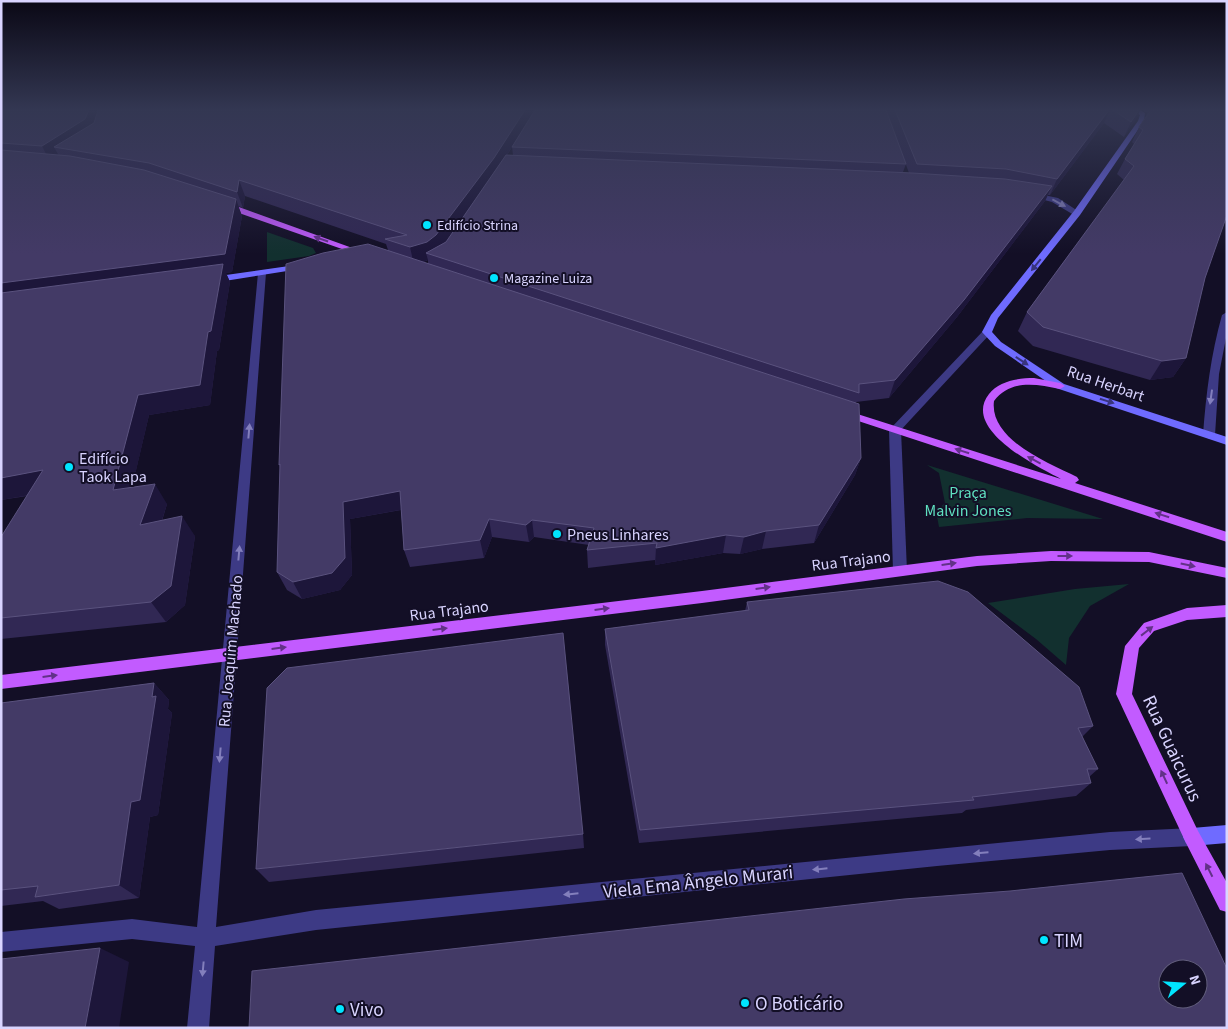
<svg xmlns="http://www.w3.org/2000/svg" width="1228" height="1029" font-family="'Source Sans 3',sans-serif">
<rect width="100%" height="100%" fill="#130f26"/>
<path fill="#12302f" d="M267,232L313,248L316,253L309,256L267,262Z
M927,465L1103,519L1027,518L939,527L936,511L945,503L939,473Z
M1129,584L1090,606L1069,638L1066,665L1036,639L988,603L1075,589Z"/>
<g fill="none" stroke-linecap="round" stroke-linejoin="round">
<path fill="#3d3a85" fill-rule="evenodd" d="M895,426L901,430L907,571L905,575L900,576L895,575L893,571L889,430Z"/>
<path fill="#3d3a85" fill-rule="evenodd" d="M1029,192L1058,198L1081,213L1074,215L1052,202L1029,196Z
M262,270L266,273L216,927L316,910L1110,832L1192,828L1198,831L1201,837L1198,843L1192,846L1110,850L937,866L316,930L215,946L209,1028H187L195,946L132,939L1,952V932L132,919L197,927L258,273Z
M1227,312V333L1219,374L1215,435L1209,439L1203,435C1206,394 1211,354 1222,315Z
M987,329L992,332L990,334L899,432H891L889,430L891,428L984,330Z"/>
<path fill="#6f6bff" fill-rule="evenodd" d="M1132,110H1140L1145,113L1144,121L1080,215L998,318L992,332L1001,342L1064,384L1227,437V445L1056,388L995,346L982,332L991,315L1074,211L1138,121L1140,115Z
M303,264L307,266L306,268L212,283L208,280L212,277Z
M1227,825V843L1192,846L1186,843L1183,837L1186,831L1192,828Z"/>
<path fill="#c25bff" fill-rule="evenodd" d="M222,203H228L369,254L362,256L222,207Z
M1034,378L1060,383L1065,386L1060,389C1036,384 1011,379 994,401C989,440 1049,463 1077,477L1079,480L1075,483L1227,532V542L840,415L839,413L844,410L848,411L1061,479C1038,467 961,429 989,394C999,381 1019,378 1034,378Z
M1051,551L1149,552L1227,568V578L1149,562L1051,561L977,566L702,603L1,689V675L702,591L977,556Z
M1227,605V617L1187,620L1154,631L1139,648L1132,694L1198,831L1227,883V912L1220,910L1186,843L1116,694L1125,646L1144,623L1187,608Z"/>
</g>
<path fill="#312854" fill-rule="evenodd" d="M1,110L906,164L903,172L909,173L886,110H1140L1124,137L1104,123L1050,195H1048L1045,201L957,317L889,398L856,402L861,458L855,475L814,543L762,549L740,554L723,553L655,565V560L588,568L587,550L589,545L534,537L529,542L492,537L484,558L410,567L404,550L401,510L350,519L352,575L340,590L302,599L287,590L277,572L280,468L279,465L388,250L386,244L245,196L243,208L238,206L242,216L232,272L226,273L230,282L219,350L217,351L210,405L149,415L132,487L167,504L162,521L195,536L185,605L166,622L1,639V537L27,496L1,500ZM512,147L513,155H507L509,152ZM428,260V264L423,262L426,261Z
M1143,110H1227L1205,278L1186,358L1173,377L1150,380L1033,346L1018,331L1027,312L1124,180L1117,174L1125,159L1134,144L1132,142L1139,127L1146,116L1147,113Z
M747,602L1093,726L1082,737L1098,769L1089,777L1091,783L1076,796L966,810L962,813L639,843L605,645V629L745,611Z
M154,683L169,700L168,709L172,713L158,815L150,817L139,898L59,909L43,901L1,906V703Z
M583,834L584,848L269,882L256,869Z"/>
<path fill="#1d163a" d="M89,110H101L92,134L54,147L59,156L50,162L42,146Z
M525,110H535L495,174L440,253H426L428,260L414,265L410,247Z
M1110,110L1104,123L1050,195L1057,179Z
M1139,110H1140L1138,116L1124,137L1131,122Z
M239,180L245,196L243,208L237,192Z
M1052,186L1045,201L957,317L889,398L895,380Z
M236,199L242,216L232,272L226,273L230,282L219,350L217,351L210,405L149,415L127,509L113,490L138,395L208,332L1,303V283Z
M1186,358L1173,377L1150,380L1162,361Z
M861,458L855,475L814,543L819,525Z
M43,470L58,490L1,500V478Z
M155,484L167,504L154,545L140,525Z
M400,491L405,509L350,519L352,575L340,590L302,599L293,582L343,502Z
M182,516L195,536L185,605L166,622L151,602Z
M489,519L492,537L484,558L480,540Z
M532,520L534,537L529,542L526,525Z
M766,531L762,549L740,554L744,537Z
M726,535L723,553L655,565L656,548Z
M154,683L169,700L168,709L172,713L158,815L150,817L139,898L119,885L131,802L152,697Z
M100,948L129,962L119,1028H85Z"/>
<path fill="#433a66" stroke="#5a527e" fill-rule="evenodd" d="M1,110H89L85,119L42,146L1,143Z
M98,110H525L494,158L436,235L427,242L410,247L385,239L407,235L239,180L237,192L149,163L54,147L94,123Z
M535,110H886L906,164L512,147Z
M895,110H1109L1057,179L1006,169L917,164Z
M1113,110H1139L1131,122Z
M1151,110H1227V215L1205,278L1186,358L1162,361L1043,327L1027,312L1134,166L1125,159L1143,130L1139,127Z
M1,150L70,156L144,170L236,199L225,254L1,283Z
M506,155L912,173L1005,179L1052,186L964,300L895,380L859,384V393L426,253L446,242Z
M368,244L859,404L861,458L819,525L766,531L744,537L726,535L656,548L657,543L587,550L594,528L532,520L526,525L489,519L480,540L404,550L400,491L343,502L345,558L332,573L293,582L277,572L280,464L279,465L286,264L323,253Z
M223,264L211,331L208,332L200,385L138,395L113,490L155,484L140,525L182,516L171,586L151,602L1,618V537L43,470L1,478V293Z
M938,581L968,592L1079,687L1093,726L1078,728L1098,769H1087L1091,783L972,797L974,800L640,830L605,629L749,610L747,602Z
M563,633L583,834L256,869L267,688L287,668Z
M154,683L152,697L156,696L140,800L131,802L119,885L35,897L38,886L1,890V703Z
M1182,873L1227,969V1028H249L252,971L904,899L1010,891ZM1168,969H1198V999H1168Z
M100,948L85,1028H1V959Z"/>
<defs><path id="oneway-solid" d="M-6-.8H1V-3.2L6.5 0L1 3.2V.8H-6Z" transform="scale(1.25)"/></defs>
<g fill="#837fbc">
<use href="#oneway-solid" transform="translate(1059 203) rotate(28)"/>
<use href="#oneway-solid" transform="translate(1211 397) rotate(98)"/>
<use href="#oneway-solid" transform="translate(249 431) rotate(-85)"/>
<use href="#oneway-solid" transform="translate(239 553) rotate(-85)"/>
<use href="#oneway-solid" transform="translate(220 755) rotate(95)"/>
<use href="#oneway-solid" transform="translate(1143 839) rotate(177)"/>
<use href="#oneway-solid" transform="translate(981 853) rotate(175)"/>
<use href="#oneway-solid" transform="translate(820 869) rotate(174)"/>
<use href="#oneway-solid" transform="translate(571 894) rotate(174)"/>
<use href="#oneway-solid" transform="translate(203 969) rotate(95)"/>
</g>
<g fill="#623188">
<use href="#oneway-solid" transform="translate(321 239) rotate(-161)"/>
<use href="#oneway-solid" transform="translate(962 451) rotate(-162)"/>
<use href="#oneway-solid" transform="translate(1034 460) rotate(-152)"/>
<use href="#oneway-solid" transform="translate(1162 515) rotate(-162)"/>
<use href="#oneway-solid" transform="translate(1065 556)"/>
<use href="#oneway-solid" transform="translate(949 564) rotate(-8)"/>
<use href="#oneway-solid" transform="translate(1188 565) rotate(12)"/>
<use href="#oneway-solid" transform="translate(763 588) rotate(-8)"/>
<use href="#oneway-solid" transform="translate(602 609) rotate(-7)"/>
<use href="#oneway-solid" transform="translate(440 629) rotate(-7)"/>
<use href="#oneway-solid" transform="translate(1147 631) rotate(-38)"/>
<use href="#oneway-solid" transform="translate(279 648) rotate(-7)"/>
<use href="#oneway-solid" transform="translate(50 676) rotate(-7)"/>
<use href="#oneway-solid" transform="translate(1164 777) rotate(-115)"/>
<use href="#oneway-solid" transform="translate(1209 870) rotate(-117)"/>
</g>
<g fill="#38347d">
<use href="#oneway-solid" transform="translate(1036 265) rotate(129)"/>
<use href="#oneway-solid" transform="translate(1022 361) rotate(33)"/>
<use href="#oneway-solid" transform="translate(1107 401) rotate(18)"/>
</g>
<linearGradient id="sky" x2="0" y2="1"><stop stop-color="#0a0815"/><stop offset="0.43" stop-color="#333752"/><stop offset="1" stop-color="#333752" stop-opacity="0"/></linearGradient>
<rect width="1228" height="254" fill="url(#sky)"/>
<g fill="#00e5ff" stroke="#130f26" stroke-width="2">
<circle cx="427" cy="225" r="5"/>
<circle cx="494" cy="278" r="5"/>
<circle cx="69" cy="467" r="5"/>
<circle cx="557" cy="534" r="5"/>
<circle cx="1044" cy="940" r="5"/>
<circle cx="745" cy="1003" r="5"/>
<circle cx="340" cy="1009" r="5"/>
</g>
<g text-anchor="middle" stroke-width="4" stroke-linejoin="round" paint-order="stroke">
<g font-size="14" fill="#d9d4ff" stroke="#130f26" text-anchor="start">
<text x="437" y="230">Edifício Strina</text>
<text x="504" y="283">Magazine Luiza</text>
</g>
<g font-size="16" fill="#d9d4ff" stroke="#130f26">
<text transform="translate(1106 383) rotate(19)" y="6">Rua Herbart</text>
<text transform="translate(851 560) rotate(-7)" y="6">Rua Trajano</text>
<text transform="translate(449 610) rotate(-7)" y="6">Rua Trajano</text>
<text transform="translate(230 651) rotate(-85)" y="6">Rua Joaquim Machado</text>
</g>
<g font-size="16" fill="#d9d4ff" stroke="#130f26" text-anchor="start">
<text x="79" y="464">Edifício<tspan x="79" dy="18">Taok Lapa</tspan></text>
<text x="567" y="540">Pneus Linhares</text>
</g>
<g font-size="16" fill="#5fe0c0" stroke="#130f26">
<text x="968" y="498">Praça<tspan x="968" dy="18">Malvin Jones</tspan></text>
</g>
<g font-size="19" fill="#d9d4ff" stroke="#130f26">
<text transform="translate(1173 748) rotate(65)" y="7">Rua Guaicurus</text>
<text transform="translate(698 881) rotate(-6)" y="7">Viela Ema Ângelo Murari</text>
</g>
<g font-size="19" fill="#d9d4ff" stroke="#130f26" text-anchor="start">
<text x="1054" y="947">TIM</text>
<text x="755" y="1010">O Boticário</text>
<text x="350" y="1016">Vivo</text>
</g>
</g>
<rect width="1228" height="1029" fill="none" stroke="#d9d4ff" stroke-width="5"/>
<g transform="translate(1183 984) rotate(72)"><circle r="24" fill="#130f26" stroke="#625e7d"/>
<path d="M0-4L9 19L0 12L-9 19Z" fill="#00e5ff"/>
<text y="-8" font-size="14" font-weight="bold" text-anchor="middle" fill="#d9d4ff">N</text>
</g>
</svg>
